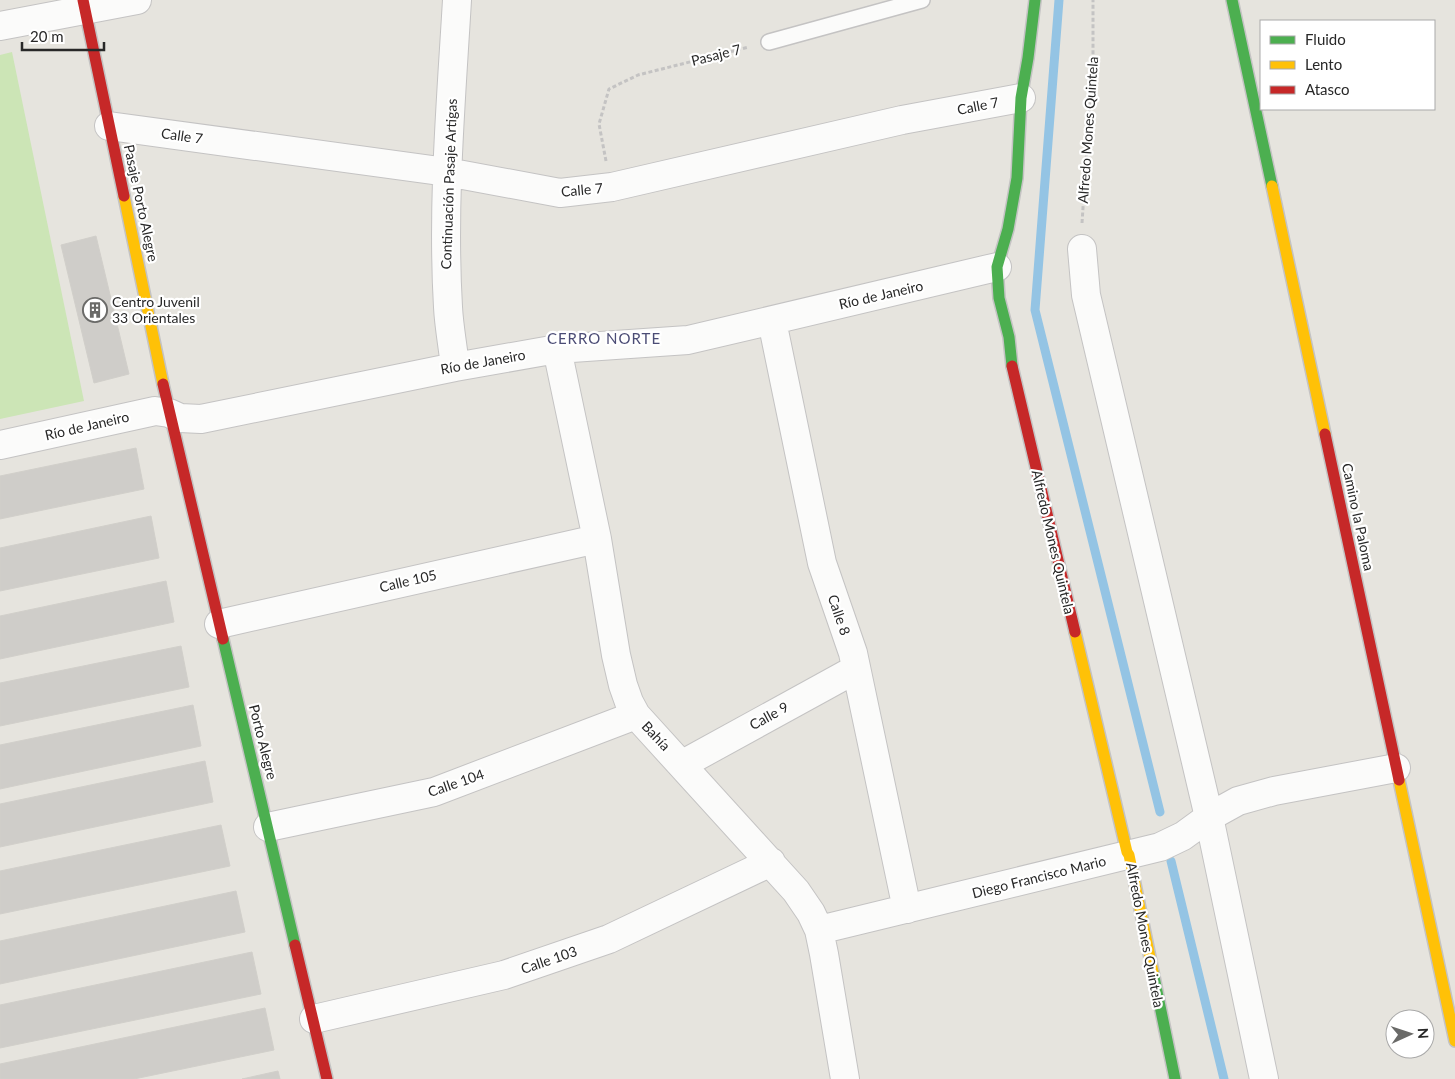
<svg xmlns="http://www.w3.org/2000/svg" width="1455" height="1079" font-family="Lato,sans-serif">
<rect width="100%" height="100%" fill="#e6e4de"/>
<path fill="#cce5b6" d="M12,52L84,401L0,419V55Z"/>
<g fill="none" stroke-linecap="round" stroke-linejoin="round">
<path stroke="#94c4e4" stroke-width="9" d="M1059,0L1035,310L1160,812
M1171,861L1224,1079"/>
</g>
<path fill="#cfcdc9" stroke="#d1cfca" d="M96,236L129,374L94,383L61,245Z
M136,448L144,489L0,519V476Z
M151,516L159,558L0,591V548Z
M166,581L174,622L0,659V616Z
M181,646L189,687L0,726V683Z
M193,705L201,746L0,789V745Z
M205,761L213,802L0,847V804Z
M221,825L230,866L0,914V871Z
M236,891L245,932L0,984V941Z
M252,952L261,994L0,1048V1005Z
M265,1008L274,1050L134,1079H0V1064Z
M278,1071L280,1079H242Z"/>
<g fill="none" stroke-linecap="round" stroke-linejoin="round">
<defs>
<path id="lane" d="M769,42L922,0"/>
<path id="street" d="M0,26L137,0
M109,126L447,172L560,193L612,187L902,120L1021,98
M1082,249L1086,295L1209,817L1264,1079
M772,321L822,563L853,653L907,909
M557,349L597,539L616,655L623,685L629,702L636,715L796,891L811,913L819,930L824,954L845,1079
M455,367C453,347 449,327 448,307C442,205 451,102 457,0
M0,445L155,411L169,413L180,418L201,419L455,367L557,349L688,340L997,267
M219,624L597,539
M683,764L856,669
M268,827L434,792L636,715
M819,930L1160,847L1183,836L1209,817L1238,801L1274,791L1396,768
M314,1019L504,975L609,939L771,862"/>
<path id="fast" d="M1232,0L1272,186
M1012,366L1009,337L999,298L997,267L1008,229L1017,178L1021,98L1028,58L1035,0
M223,639L295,945
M1153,972L1175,1079"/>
<path id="slow" d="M1272,186L1325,434
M124,196L163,384
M1075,632L1127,852L1129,855L1153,972
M1399,780L1455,1041"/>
<path id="jam" d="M83,0L124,196
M1012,366L1075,632
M163,384L223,639
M1325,434L1399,780
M295,945L327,1079"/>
</defs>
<use href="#lane" stroke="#c4c3c3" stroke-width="18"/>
<use href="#street" stroke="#c4c3c3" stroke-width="30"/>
<use href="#fast" stroke="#c4c3c3" stroke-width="14"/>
<use href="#slow" stroke="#c4c3c3" stroke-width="14"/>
<use href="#jam" stroke="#c4c3c3" stroke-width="14"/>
<path stroke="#c4c3c3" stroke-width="3" stroke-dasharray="4 2.5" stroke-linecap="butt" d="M606,161L599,124L609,89L638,75L749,47
M1082,223L1093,56V0"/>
<use href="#lane" stroke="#fbfbfa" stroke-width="15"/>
<use href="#street" stroke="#fbfbfa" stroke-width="28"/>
<use href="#fast" stroke="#4caf50" stroke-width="11"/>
<use href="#slow" stroke="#ffc107" stroke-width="11"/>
<use href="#jam" stroke="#c62828" stroke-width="11"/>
</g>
<defs>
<symbol id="building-ring" viewBox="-11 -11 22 22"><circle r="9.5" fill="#fff" stroke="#6a6a68" stroke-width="1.5"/><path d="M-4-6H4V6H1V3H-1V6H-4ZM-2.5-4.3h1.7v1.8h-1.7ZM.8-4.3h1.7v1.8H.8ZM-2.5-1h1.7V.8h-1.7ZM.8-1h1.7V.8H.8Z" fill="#6a6a68"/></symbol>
</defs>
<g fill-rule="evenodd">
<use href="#building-ring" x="81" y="296" width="28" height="28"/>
</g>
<g text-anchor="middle" stroke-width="4.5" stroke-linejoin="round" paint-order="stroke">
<g font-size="14" fill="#282828" stroke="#fff">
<text transform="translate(716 55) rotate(-14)" y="5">Pasaje 7</text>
<text transform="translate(978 106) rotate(-11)" y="5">Calle 7</text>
<text transform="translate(1088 130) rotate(-86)" y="5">Alfredo Mones Quintela</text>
<text transform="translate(182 136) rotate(8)" y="5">Calle 7</text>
<text transform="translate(449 184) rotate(-88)" y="5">Continuación Pasaje Artigas</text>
<text transform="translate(582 190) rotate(-5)" y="5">Calle 7</text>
<text transform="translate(141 203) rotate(78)" y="5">Pasaje Porto Alegre</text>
<text transform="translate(881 295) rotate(-13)" y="5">Río de Janeiro</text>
<text transform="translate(483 362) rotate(-10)" y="5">Río de Janeiro</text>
<text transform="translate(87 426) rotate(-13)" y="5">Río de Janeiro</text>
<text transform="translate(1358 517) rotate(78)" y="5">Camino la Paloma</text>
<text transform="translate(1053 542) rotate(77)" y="5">Alfredo Mones Quintela</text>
<text transform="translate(408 581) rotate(-13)" y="5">Calle 105</text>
<text transform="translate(839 615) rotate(71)" y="5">Calle 8</text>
<text transform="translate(769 716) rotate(-29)" y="5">Calle 9</text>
<text transform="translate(656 736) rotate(47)" y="5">Bahía</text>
<text transform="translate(263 742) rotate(76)" y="5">Porto Alegre</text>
<text transform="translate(456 783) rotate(-19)" y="5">Calle 104</text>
<text transform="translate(1039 877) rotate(-14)" y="5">Diego Francisco Mario</text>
<text transform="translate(1145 935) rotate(79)" y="5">Alfredo Mones Quintela</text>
<text transform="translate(549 960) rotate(-19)" y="5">Calle 103</text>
</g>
<g font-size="14" fill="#282828" stroke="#fff" text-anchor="start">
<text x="112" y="307">Centro Juvenil<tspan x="112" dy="16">33 Orientales</tspan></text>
</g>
<g font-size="15" letter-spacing="1" fill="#4b4c75" stroke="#fff">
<text x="604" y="344">CERRO NORTE</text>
</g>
</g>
<rect x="1260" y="20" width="175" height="90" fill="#ffffff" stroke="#a9a9a9"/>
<rect x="1270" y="36" width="25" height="8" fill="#4caf50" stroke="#a9a9a9"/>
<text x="1305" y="45" font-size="15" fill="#282828">Fluido</text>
<rect x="1270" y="61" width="25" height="8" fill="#ffc107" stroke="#a9a9a9"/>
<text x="1305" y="70" font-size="15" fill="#282828">Lento</text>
<rect x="1270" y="86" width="25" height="8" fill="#c62828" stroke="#a9a9a9"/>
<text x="1305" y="95" font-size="15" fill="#282828">Atasco</text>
<g transform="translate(1410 1034) rotate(87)"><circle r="24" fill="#ffffff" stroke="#a9a9a9"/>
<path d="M0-4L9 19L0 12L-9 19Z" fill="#6a6a68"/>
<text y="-8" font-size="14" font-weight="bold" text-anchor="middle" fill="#282828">N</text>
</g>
<path d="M22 42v8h82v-8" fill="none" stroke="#282828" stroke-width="2.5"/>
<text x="30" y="42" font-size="15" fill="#282828" stroke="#ffffff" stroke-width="4" paint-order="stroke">20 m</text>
</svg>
